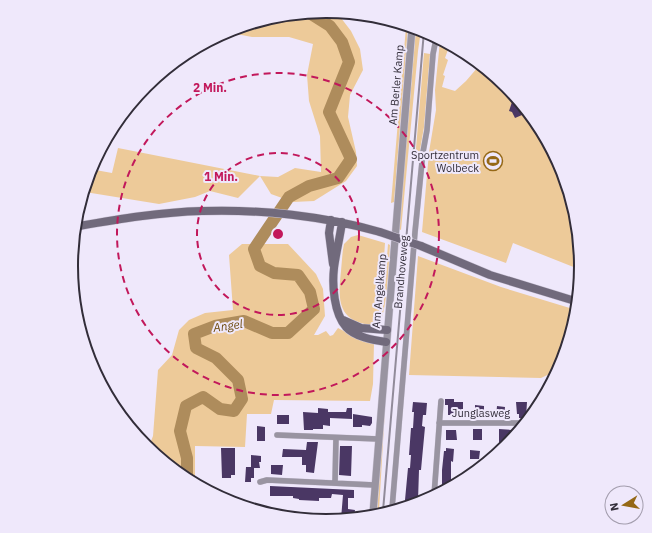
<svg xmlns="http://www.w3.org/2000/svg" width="652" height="533" font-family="'IBM Plex Sans',sans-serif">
<rect width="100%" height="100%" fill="#efe8fb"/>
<path fill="#edca99" d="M324,11L341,18L351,31L360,49L363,70L350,95L348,117L356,152L357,166L346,181L314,201L293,202L271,194L260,176L238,198L210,191L195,197L159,204L85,192L90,169L112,173L118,148L260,176L278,177L295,168L321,172L320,136L309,101L307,75L313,44L289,37H252L226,32Z
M406,27H408L394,202L391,203Z
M416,29L421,30L418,51L401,230L399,229Z
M440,41L449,47L445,58L448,60L443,75L445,76L442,87L455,91L466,81L478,67L507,86L562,169L581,267V270L513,243L506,263L422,232L429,152L436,110L435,90Z
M424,53L430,54L424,127L418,161L415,160Z
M358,235L385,243L381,302L376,325C370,326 364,324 358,322C336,314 339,291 341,271C342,262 342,253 344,244L351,237Z
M242,244H288L316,274L323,289L325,316L314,335H318L326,331L330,336L333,335L338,328L359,339L374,343L373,384L370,401L274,400L271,414H247L245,447L195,446V480L148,449L153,436L158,370L172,355L179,330L189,320L205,313L233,310L229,255Z
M388,244L390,245C389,259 387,315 379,323L383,307Z
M418,256L501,287L573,309L562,364L558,370L541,378L409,375Z
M385,408L379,511L377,512Z"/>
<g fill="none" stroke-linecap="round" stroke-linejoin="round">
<path stroke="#ae8c5c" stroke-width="12" d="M187,475V458L180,431L186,406L203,397L220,409L234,411L242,399L238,380L216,358L196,348L194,334L215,326L244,321L272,333H288L314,309L310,292L298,275L274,273L260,266L254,249L289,197L309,186L338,178L351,159L329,112L349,62L342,42L330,26L311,14"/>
</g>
<path fill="#4a3764" d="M514,96L528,117L522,115L515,118L512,112L509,111Z
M445,399H454V402H463V415H448V405H445Z
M413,402L427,403L426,415H423L422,426L425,427L422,459L421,470H419L418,501L405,500L408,468H410L411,455H409L411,428H413L414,412H412Z
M516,402H527L526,418H519V414H517Z
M475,405L484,406V416H475Z
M497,406L505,407L504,418L496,417Z
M318,408L328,409V412H346L347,408H352V419L330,418V426L323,425V429H313V430H304L303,412L318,413Z
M353,414L372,417V423L370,426L362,425V427H353Z
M277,415H289V424H277Z
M257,426L265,427V441H257Z
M473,429H482V440H473Z
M499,429L512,430L511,439H510V443L506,447L499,453Z
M446,430H456L457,440H446Z
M307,442H318L314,473L306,472V465H302V457H282L283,449L306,450Z
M340,446H352L351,476L339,475Z
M221,448H235V475H231V478H222Z
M446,448L454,449L453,462L451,461V484L442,490V470L444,451H446Z
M470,450L480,451L479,459H470Z
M251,455L261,456V462H259L260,468H254V478H251V482H245L246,467H251Z
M271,465H283L282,475L271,474Z
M270,486L354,490V498H348V509L355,510L354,516L341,519L343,495L332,494L331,498H319V501L299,500V499L293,498V496H270Z"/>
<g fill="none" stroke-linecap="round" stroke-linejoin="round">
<defs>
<path id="minor" d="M439,423H523
M277,435L378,439
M260,482L267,480L374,485
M335,483L336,438
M434,496L441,401
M392,509L415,232L423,152L427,130L433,54L436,39"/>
<path id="tertiary" d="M373,513L412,28"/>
<path id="secondary" d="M331,220L329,233L333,264
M342,222C340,238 336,252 334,268C332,286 334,313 346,327C355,337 373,340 386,342
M79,226C119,219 161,212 202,211C260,209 324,216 380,232
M421,246L490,275L575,301
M343,320L361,328L387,330"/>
</defs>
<use href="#minor" stroke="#cdc6d8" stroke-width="6"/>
<use href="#tertiary" stroke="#cdc6d8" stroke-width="8"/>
<use href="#secondary" stroke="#cdc6d8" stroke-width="9"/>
<use href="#minor" stroke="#9994a1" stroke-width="5.5"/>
<use href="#tertiary" stroke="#9994a1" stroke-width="7"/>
<use href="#secondary" stroke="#716a7c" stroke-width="8"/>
<path stroke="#918b9a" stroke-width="2" d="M383,511L424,31"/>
<defs>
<path id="secondary-bridge" d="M380,232L421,246"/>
</defs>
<use href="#secondary-bridge" stroke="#cdc6d8" stroke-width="9" stroke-linecap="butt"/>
<use href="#secondary-bridge" stroke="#716a7c" stroke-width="8"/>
</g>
<g fill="none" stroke="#c2185b" stroke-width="2" stroke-dasharray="7 5">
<circle cx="278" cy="234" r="81"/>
<circle cx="278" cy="234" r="161"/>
</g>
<defs>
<symbol id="stadium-ring" viewBox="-11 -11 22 22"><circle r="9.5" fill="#efe8fb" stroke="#956816" stroke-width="1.5"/><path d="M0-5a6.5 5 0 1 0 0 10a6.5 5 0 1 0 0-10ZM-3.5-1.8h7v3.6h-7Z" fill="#956816"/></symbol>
</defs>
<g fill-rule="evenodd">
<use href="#stadium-ring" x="482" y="150" width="22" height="22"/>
</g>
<g text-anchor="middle" stroke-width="4" stroke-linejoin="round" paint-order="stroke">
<g font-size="11" fill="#322d39" stroke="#efe8fb">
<text transform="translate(396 85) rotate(-85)" y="4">Am Berler Kamp</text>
<text transform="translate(401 272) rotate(-85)" y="4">Brandhoveweg</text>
<text transform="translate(379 291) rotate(-85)" y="4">Am Angelkamp</text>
<text x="481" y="417">Junglasweg</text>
</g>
<g font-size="11" fill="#322d39" stroke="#efe8fb" text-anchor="end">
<text x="479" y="159">Sportzentrum<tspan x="479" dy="13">Wolbeck</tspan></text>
</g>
<g font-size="12" font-style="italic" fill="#6f4d11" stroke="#efe8fb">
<text transform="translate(228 326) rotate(-8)" y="4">Angel</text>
</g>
</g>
<path d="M0 0H652V533H0ZM78 266a248 248 0 1 1 496 0a248 248 0 1 1-496 0Z" fill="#efe8fb" fill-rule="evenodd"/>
<path fill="none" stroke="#322d39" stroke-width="2" d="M78 266a248 248 0 1 1 496 0a248 248 0 1 1-496 0Z"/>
<circle cx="278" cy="234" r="6" fill="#c2185b" stroke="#efe8fb" stroke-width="2"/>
<g font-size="12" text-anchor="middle" font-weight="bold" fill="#c2185b" stroke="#efe8fb" stroke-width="4" stroke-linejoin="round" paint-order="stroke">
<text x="210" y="92">2 Min.</text>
<text x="221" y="181">1 Min.</text>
</g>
<g transform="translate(624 505) rotate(259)"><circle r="19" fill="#efe8fb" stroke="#a39dad"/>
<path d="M0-3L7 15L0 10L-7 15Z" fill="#956816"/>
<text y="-6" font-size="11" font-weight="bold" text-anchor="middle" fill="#322d39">N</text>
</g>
</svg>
